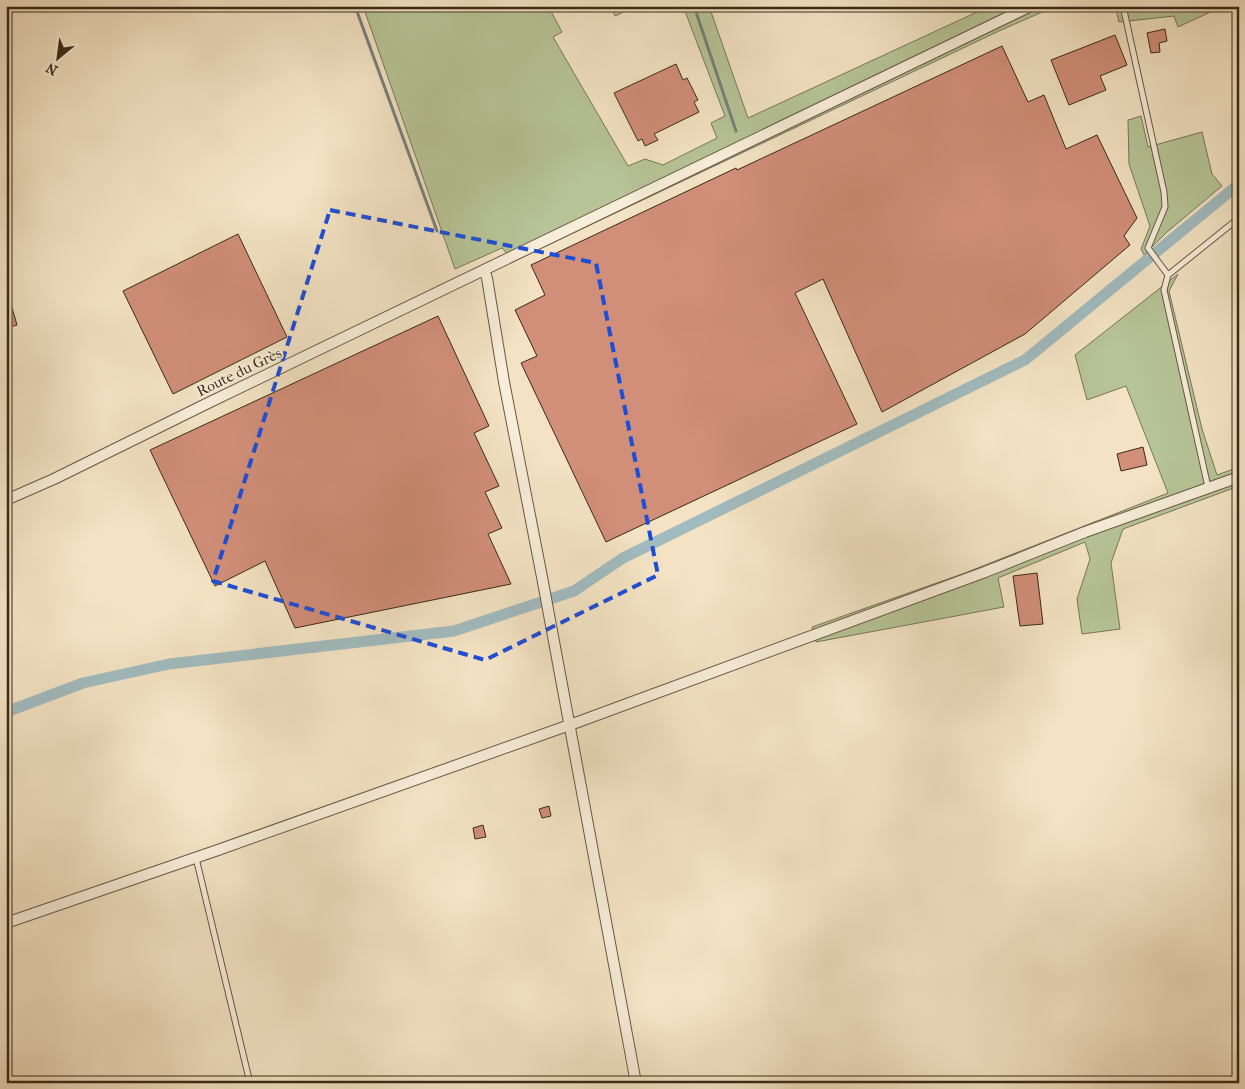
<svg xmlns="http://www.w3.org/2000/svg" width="1245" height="1089" font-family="'IM FELL French Canon',serif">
<rect width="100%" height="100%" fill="#f3e3c4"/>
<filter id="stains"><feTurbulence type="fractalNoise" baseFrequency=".004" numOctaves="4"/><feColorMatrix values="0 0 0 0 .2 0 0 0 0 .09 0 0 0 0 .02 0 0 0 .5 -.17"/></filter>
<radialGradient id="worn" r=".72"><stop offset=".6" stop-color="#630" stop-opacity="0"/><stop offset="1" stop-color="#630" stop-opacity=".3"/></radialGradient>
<path fill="#b6c497" stroke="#777758" d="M363,6H548L562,32L553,37L628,166L645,159L663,165L717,138L711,123L725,116L683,6H709L748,118L990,6H1056L999,31L514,261L502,248L455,269Z
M611,6H637L615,16Z
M1115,6H1216L1217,9L1178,27L1174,16L1119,22Z
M1141,116L1148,147L1202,132L1212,174L1222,186L1167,232L1144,255L1141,249L1150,226L1129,164L1128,120Z
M1178,274L1169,291L1202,429L1217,475L1239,467V486L1123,529L1111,563L1120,629L1082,634L1077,599L1090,559L1085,542L998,578L1004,607L816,642L812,627L965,573L1168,493L1126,386L1087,400L1075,355Z"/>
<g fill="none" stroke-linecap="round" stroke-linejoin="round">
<path stroke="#77817d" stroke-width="3" d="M355,6L437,231
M694,6L736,131"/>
<path stroke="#a1bbbf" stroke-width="11" d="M6,712L83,683L169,664L454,631L574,591L623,558L1025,360L1239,184"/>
</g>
<path fill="#d18e78" stroke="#382a19" d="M1165,29L1167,41L1159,43L1160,52L1151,53L1147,33Z
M1115,35L1127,65L1100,76L1106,90L1069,105L1051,60Z
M1002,46L1028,102L1044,95L1066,149L1097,135L1137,218L1124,236L1130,245L1025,334L882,412L823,279L795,293L857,424L606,542L521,363L537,356L515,310L545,295L531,265L736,168L737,170Z
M676,64L683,80L687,78L698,100L694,102L699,112L654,134L658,140L645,146L642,139L638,141L614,93Z
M238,234L287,337L173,394L123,291Z
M9,297L17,325L6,328V298Z
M438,316L489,426L474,433L499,486L485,492L502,528L488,534L511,584L295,628L265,561L215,586L150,450Z
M1143,447L1147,465L1121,471L1117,454Z
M1037,573L1043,624L1020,626L1013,576Z
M549,806L551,816L542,818L539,809Z
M483,825L486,837L475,839L473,828Z"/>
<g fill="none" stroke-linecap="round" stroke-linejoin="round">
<defs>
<path id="service" d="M1123,6L1164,192L1165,207L1148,248L1168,275L1164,290L1208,487
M1168,275L1239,218
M196,858L250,1083"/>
<path id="minor" d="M484,270L487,278L504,382L542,577L636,1083
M6,500L54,479L206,404L1031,6
M6,923L218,850L578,722L985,572L1085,532L1239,477"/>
</defs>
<use href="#service" stroke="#675844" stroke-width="7"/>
<use href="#minor" stroke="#675844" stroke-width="12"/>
<use href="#service" stroke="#f7edd9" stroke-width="5"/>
<use href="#minor" stroke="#f7edd9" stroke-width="10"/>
</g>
<path fill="none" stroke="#1d4ed8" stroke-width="4" stroke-dasharray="10 6" stroke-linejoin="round" d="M330,210L596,263L658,575L485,660L213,581Z"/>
<g text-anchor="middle" stroke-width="4" stroke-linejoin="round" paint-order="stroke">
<g font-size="15" fill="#382a19" stroke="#f7edd9">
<text transform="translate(239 372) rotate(-26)" y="5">Route du Grès</text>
</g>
</g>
<rect width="1245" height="1089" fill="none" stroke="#f3e3c4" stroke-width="25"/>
<rect x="8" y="8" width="1230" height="1074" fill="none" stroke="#382a19" stroke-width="2.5"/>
<rect x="12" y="12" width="1220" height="1064" fill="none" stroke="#382a19"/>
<g transform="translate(58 58) rotate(209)" stroke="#f7edd9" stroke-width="4" paint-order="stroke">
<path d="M0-4L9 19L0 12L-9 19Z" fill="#382a19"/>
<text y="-8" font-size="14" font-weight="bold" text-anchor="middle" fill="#382a19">N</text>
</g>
<rect width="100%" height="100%" filter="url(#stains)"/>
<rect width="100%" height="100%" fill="url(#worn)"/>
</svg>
